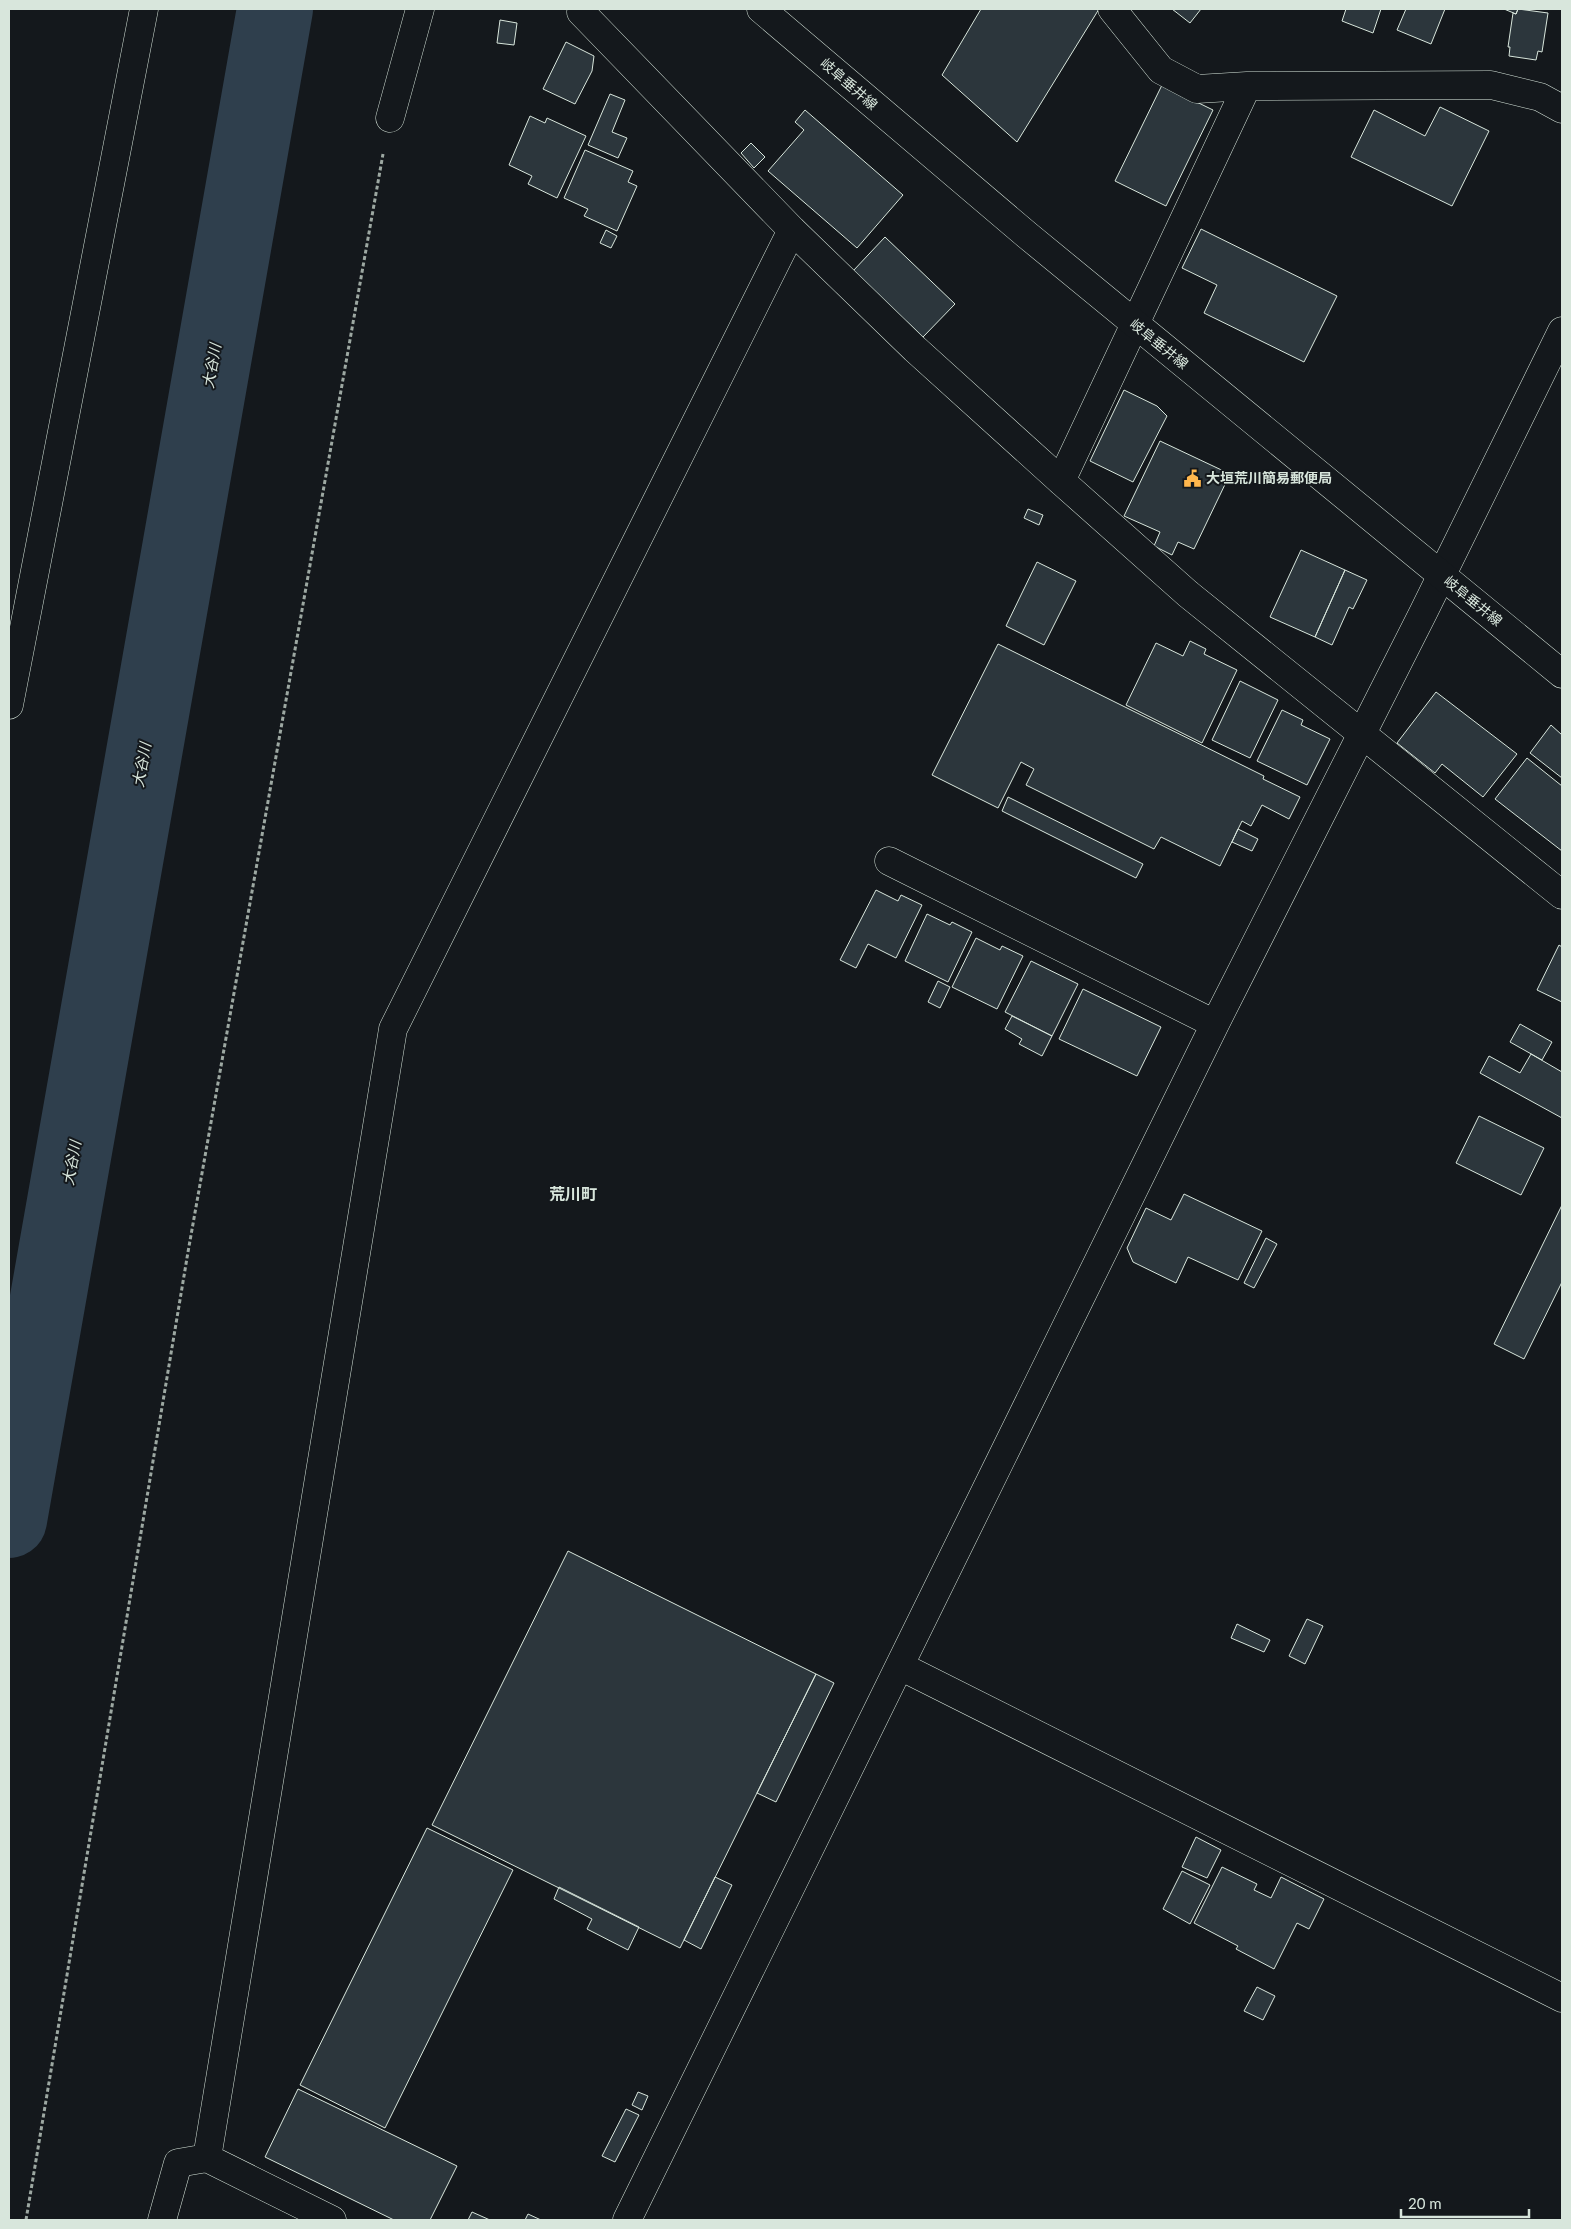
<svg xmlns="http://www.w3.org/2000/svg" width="1571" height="2229" font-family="Lato,'Noto Sans JP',sans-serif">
<rect width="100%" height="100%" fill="#14181c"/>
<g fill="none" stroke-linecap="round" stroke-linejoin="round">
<path stroke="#2f3f4d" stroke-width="76" d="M9,1520L275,9"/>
</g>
<path fill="#2c363c" stroke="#d8e6dc" d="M981,9H1099L1017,142L942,75Z
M1172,9H1201L1190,23Z
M1346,9H1381L1373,33L1342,21Z
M1406,9H1445L1431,44L1397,30Z
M1504,9H1518L1516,14Z
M1518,9L1548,13L1542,52L1538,51L1536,60L1509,56L1510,47H1508L1513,13L1516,14Z
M500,20L517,23L514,45L497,43Z
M566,42L594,56L592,71L575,104L543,89Z
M1162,85L1213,110L1166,206L1115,181Z
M610,94L625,100L612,132L627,138L618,158L588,145Z
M1440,107L1489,131L1452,206L1351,157L1374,110L1425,136Z
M805,110L903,195L857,248L768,171L804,130L795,122Z
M530,116L545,123L547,118L586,136L557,198L528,184L532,176L509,165Z
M751,143L765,157L754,168L741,153Z
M585,150L633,171L628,182L637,186L617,231L584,216L588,209L564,198Z
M1201,229L1337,296L1304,362L1204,313L1217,285L1182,268Z
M606,230L617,236L611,248L600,243Z
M885,237L955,304L923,337L853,271Z
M1124,390L1157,406L1167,416L1133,482L1090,461Z
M1160,441L1230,474L1194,549L1178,542L1172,555L1154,546L1160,532L1124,516Z
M1028,509L1043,515L1039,525L1024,518Z
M1301,550L1345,570L1315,637L1270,617Z
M1037,562L1076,581L1044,645L1006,626Z
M1345,570L1367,580L1353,609L1349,607L1332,645L1315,637Z
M1190,641L1206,649L1204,654L1237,670L1202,743L1126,705L1156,643L1183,656Z
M998,644L1264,776L1263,779L1300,797L1289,819L1262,805L1251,826L1242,821L1220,866L1161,837L1154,849L1026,785L1034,769L1021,762L998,808L932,775Z
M1240,681L1278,700L1250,758L1212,740Z
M1436,692L1517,754L1483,797L1442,764L1435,773L1397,743Z
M1282,710L1303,720L1301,725L1330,739L1307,785L1257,761Z
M1551,725L1562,735V778L1530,753Z
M1527,758L1562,786V851L1495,799Z
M1008,797L1143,864L1136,878L1002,811Z
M1238,829L1258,839L1252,851L1232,842Z
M876,890L898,901L901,895L922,905L896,958L868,944L856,968L840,960Z
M927,914L950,925L952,922L972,932L948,982L905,961Z
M976,938L1000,950L1002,946L1023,956L997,1009L952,987Z
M1559,945L1562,947V1002L1537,990Z
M1031,961L1078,984L1052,1036L1005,1012Z
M938,981L950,987L940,1008L928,1002Z
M1083,989L1161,1027L1137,1076L1059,1039Z
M1012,1016L1052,1036L1042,1056L1019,1044L1022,1039L1005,1029Z
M1520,1024L1552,1042L1542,1060L1510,1042Z
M1531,1054L1562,1072V1118L1480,1073L1489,1056L1520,1073Z
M1479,1116L1544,1148L1521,1195L1456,1163Z
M1184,1194L1262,1231L1238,1280L1188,1257L1176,1283L1133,1262L1127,1248L1146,1208L1171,1220Z
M1562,1205V1282L1524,1359L1494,1344Z
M1266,1238L1277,1244L1254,1288L1244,1283Z
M568,1551L816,1674L680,1948L432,1825Z
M1307,1619L1323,1626L1305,1664L1289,1656Z
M1237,1624L1270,1640L1264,1652L1231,1638Z
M816,1674L834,1683L776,1802L757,1793Z
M427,1828L513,1870L385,2128L300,2085Z
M1196,1837L1221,1850L1207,1878L1182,1867Z
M1222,1867L1257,1884L1254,1890L1271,1898L1281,1877L1324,1899L1309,1929L1297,1923L1274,1969L1236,1949L1238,1946L1194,1923Z
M1182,1871L1210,1885L1190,1924L1163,1909Z
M715,1877L732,1885L701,1949L684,1940Z
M559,1887L639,1927L628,1950L587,1929L592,1919L554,1899Z
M1257,1987L1275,1996L1263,2020L1244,2011Z
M298,2089L457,2166L430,2220H394L265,2157Z
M638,2092L648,2096L642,2110L632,2105Z
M626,2109L639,2115L615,2162L602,2156Z
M472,2212L490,2220H468Z
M528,2214L541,2220H525Z"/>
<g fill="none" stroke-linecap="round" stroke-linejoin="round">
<defs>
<path id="minor" d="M1112,9L1161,70L1197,89L1247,86
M581,12L792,230L915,349L1061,481L1188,594L1562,895
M390,118L420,9
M1061,481L1247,86L1491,85L1540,97L1562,109
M9,705L144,9
M889,861L1215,1024
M900,1666L1562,1998
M207,2158L332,2220
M162,2220L178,2163L207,2158L393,1029L792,230
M627,2220L1215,1024L1424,611L1562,331"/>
<path id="major" d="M761,9L1027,235L1562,674"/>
</defs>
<use href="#minor" stroke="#d8e6dc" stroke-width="29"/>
<use href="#major" stroke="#d8e6dc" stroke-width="29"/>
<path stroke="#9da8a2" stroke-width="3" stroke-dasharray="4 2.5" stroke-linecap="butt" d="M26,2220L188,1252L383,154"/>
<use href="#minor" stroke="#14181c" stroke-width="28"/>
<use href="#major" stroke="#14181c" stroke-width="28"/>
</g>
<defs>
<symbol id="civic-bare" viewBox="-9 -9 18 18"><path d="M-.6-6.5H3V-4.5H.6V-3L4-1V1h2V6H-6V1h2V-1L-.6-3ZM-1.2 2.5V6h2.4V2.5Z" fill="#ffb74d" stroke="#14181c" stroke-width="2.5" paint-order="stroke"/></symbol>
</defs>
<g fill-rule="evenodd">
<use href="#civic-bare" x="1180" y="466" width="25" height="25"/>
</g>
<g text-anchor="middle" stroke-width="4" stroke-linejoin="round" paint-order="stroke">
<g font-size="14" fill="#d8e6dc" stroke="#14181c">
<text transform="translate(849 84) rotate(41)" y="5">岐阜垂井線</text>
<text transform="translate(1159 344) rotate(39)" y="5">岐阜垂井線</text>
<text transform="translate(1473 601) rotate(39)" y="5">岐阜垂井線</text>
</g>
<g font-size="14" font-weight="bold" fill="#d8e6dc" stroke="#14181c" text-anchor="start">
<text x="1206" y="483">大垣荒川簡易郵便局</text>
</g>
<g font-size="15" font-style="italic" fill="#d8e6dc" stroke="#14181c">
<text transform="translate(212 366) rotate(-80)" y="5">大谷川</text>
<text transform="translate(142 765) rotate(-80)" y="5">大谷川</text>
<text transform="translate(72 1163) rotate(-80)" y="5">大谷川</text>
</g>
<g font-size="16" font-weight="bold" fill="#d8e6dc" stroke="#14181c">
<text x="573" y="1200">荒川町</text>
</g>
</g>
<rect width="1571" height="2229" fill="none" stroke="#d8e6dc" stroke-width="20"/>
<path d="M1401 2209v8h128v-8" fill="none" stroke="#d8e6dc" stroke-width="2.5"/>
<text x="1408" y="2209" font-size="15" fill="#d8e6dc" stroke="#14181c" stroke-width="4" paint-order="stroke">20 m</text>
</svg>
